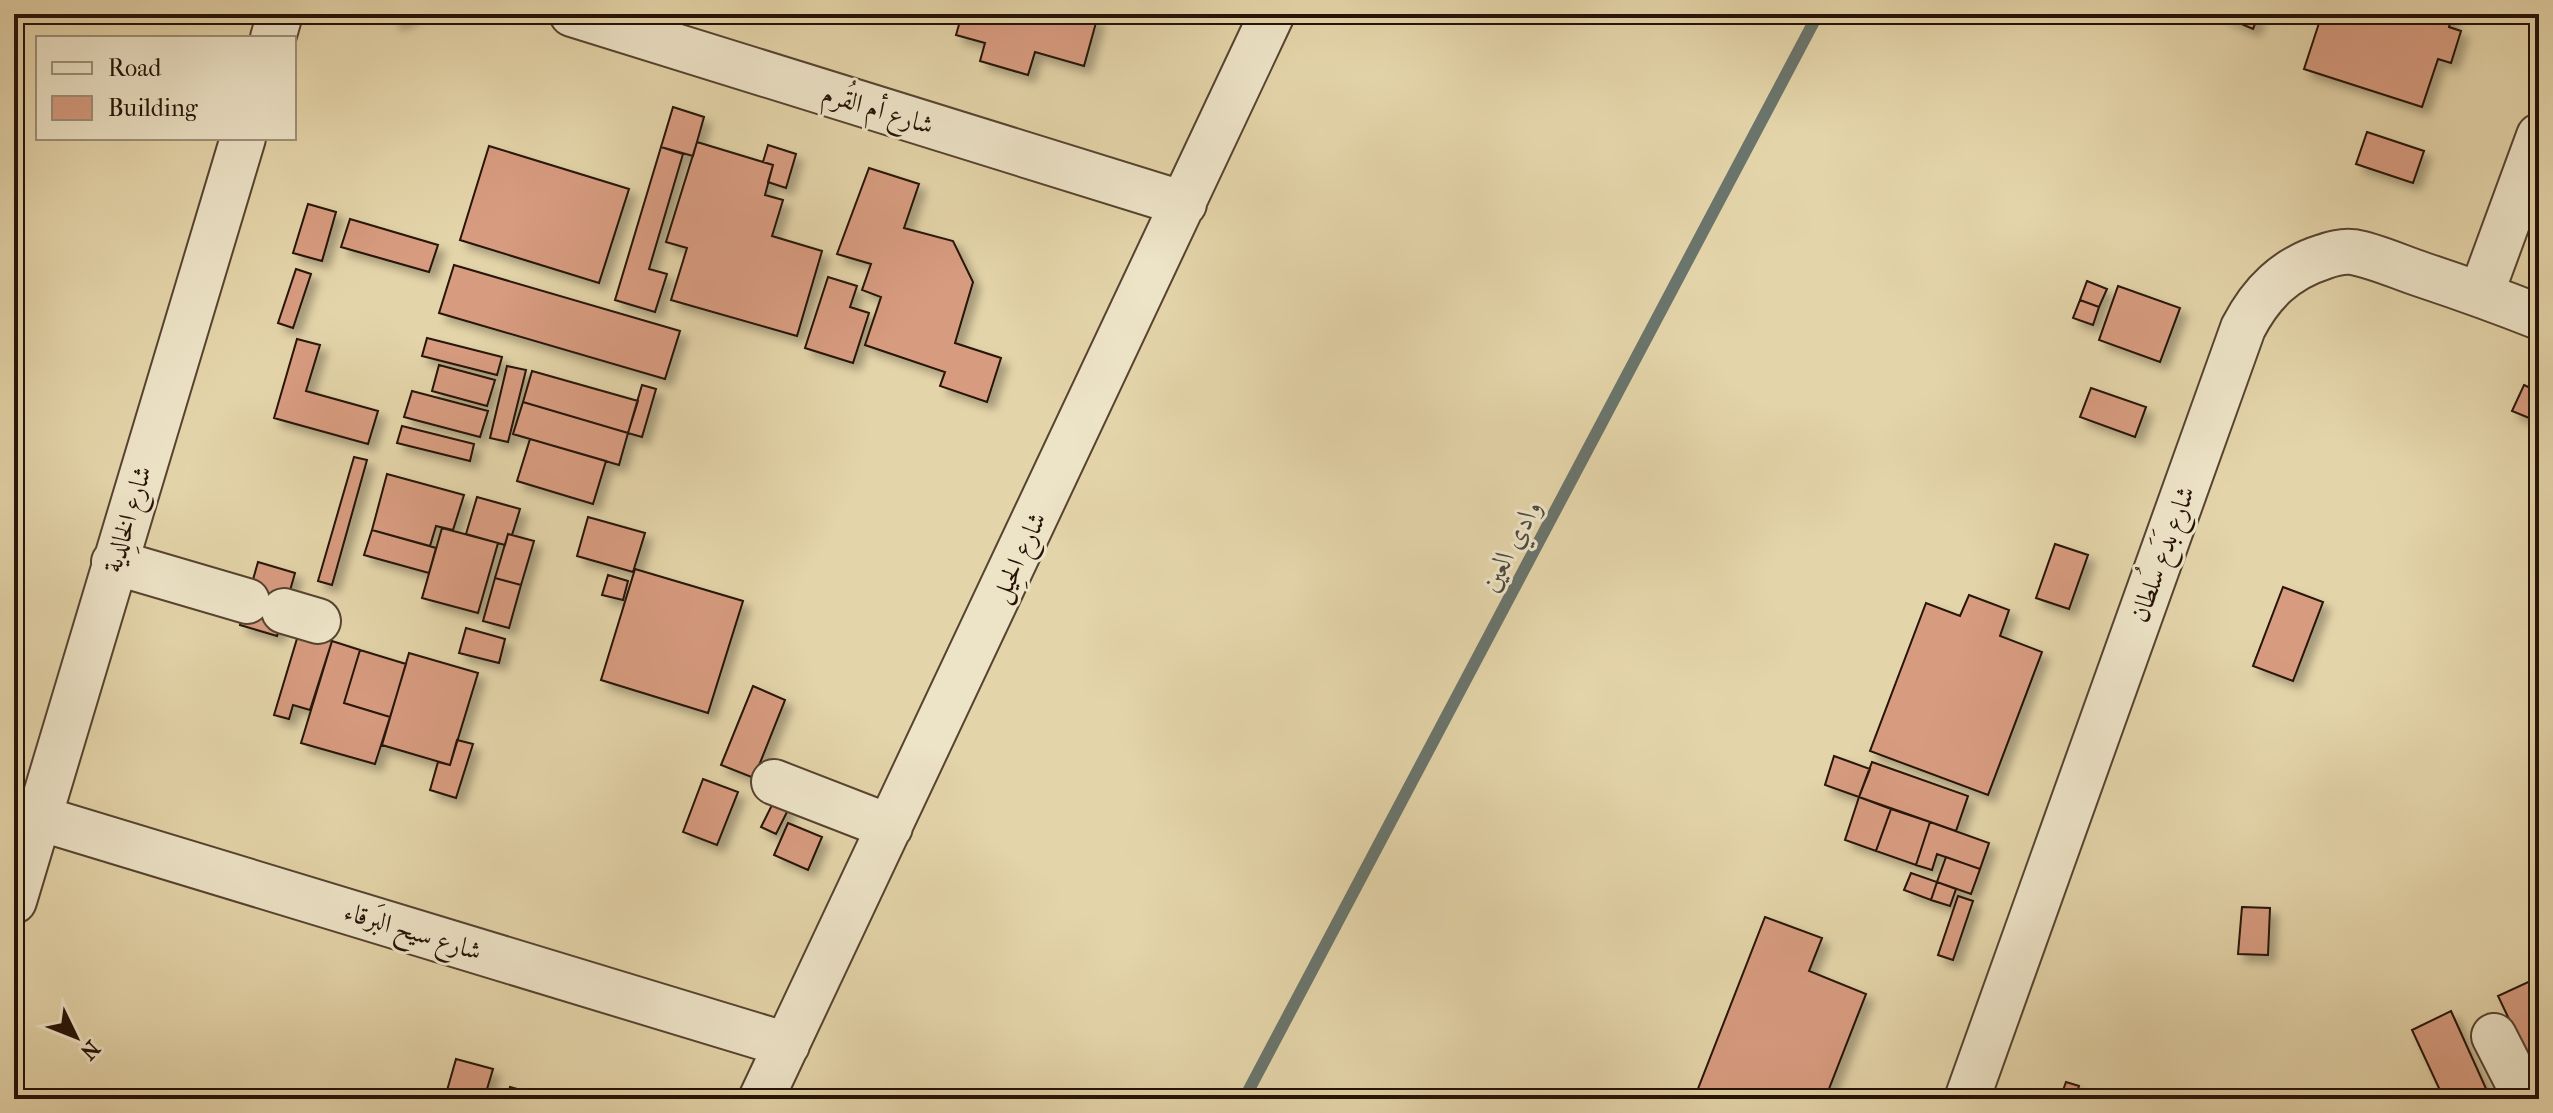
<svg xmlns="http://www.w3.org/2000/svg" width="2553" height="1113" font-family="'IM FELL French Canon',Amiri,serif">
<defs>
<filter id="shadow"><feDropShadow dx="7" dy="7" stdDeviation="4" flood-color="#0004"/></filter>
</defs>
<rect width="100%" height="100%" fill="#e4d4a9"/>
<filter id="stains"><feTurbulence type="fractalNoise" baseFrequency=".0025" numOctaves="4"/><feColorMatrix values="0 0 0 0 .2 0 0 0 0 .09 0 0 0 0 .02 0 0 0 .5 -.17"/></filter>
<radialGradient id="worn" r=".72"><stop offset=".6" stop-color="#630" stop-opacity="0"/><stop offset="1" stop-color="#630" stop-opacity=".3"/></radialGradient>
<g fill="none" stroke-linecap="round" stroke-linejoin="round">
<path stroke="#6a756c" stroke-width="12" d="M1244,1099L1818,14"/>
</g>
<path fill="#d79b7f" stroke="#261307" stroke-width="2" filter="url(#shadow)" d="M391,14H411L412,16L395,23Z
M962,14H1081L1097,19L1084,66L1035,52L1028,75L980,61L985,43L956,35Z
M2218,14H2259L2253,29Z
M2322,14H2453L2449,27L2461,31L2451,63L2438,59L2422,107L2304,69Z
M673,107L704,117L693,156L661,147Z
M2367,132L2424,151L2413,183L2356,164Z
M697,142L773,165L765,195L783,200L772,236L822,251L797,336L671,300L687,248L666,242Z
M768,145L796,154L786,188L768,182L773,165L763,162Z
M489,146L629,189L599,283L460,240Z
M661,147L683,154L649,269L667,274L655,312L615,300Z
M869,168L919,184L904,228L953,241L973,282L955,343L1001,358L987,402L940,386L945,372L865,345L881,297L862,290L871,264L837,254Z
M308,204L336,212L322,261L293,253Z
M350,219L438,245L429,272L341,247Z
M454,265L680,331L665,379L439,313Z
M296,269L311,274L293,328L278,323Z
M828,277L857,286L850,307L869,313L853,363L805,348Z
M2087,281L2107,289L2099,307L2080,300Z
M2118,286L2180,308L2160,362L2099,340Z
M2080,300L2099,307L2093,325L2073,318Z
M427,338L502,357L497,375L422,356Z
M297,339L320,345L306,391L378,411L368,444L274,418Z
M439,365L495,380L487,406L432,391Z
M507,366L526,370L508,442L490,438Z
M532,371L638,401L628,433L523,402Z
M642,385L656,389L642,437L628,433Z
M2524,385L2539,392V422L2512,411Z
M2091,388L2146,407L2135,437L2080,417Z
M412,391L488,411L480,437L404,417Z
M523,402L628,433L619,465L513,434Z
M402,426L474,444L470,461L397,443Z
M530,439L606,461L593,504L517,481Z
M354,457L367,460L332,585L318,581Z
M387,474L464,495L453,530L436,526L430,546L372,530Z
M477,497L520,509L512,535L508,534L505,545L466,534Z
M588,517L645,533L633,572L577,556Z
M442,528L498,543L478,613L422,598Z
M372,530L436,548L429,573L364,555Z
M508,534L534,541L521,585L495,578Z
M2055,544L2088,555L2069,609L2036,598Z
M258,562L295,573L277,636L240,625Z
M635,569L743,601L708,713L601,680Z
M608,575L628,581L623,600L602,595Z
M495,578L521,585L509,628L483,621Z
M2283,587L2323,602L2293,681L2253,666Z
M1969,595L2009,610L2000,636L2042,652L1988,795L1870,751L1926,603L1960,616Z
M466,628L505,639L499,663L459,653Z
M299,632L332,641L310,710L293,705L289,719L274,715Z
M332,641L360,650L344,703L390,717L375,764L301,743Z
M360,650L406,664L390,717L344,703Z
M409,653L478,673L450,765L382,745Z
M753,686L785,700L754,778L721,765Z
M457,740L473,744L456,798L430,790L438,762L450,765Z
M1834,756L1870,769L1859,797L1825,785Z
M1872,762L1968,796L1956,831L1859,797Z
M703,779L738,792L717,845L683,832Z
M1859,797L1891,809L1876,851L1845,840Z
M775,799L790,806L776,834L761,827Z
M1891,809L1930,822L1916,865L1876,851Z
M1930,822L1989,843L1980,869L1937,854L1932,870L1916,865Z
M788,823L822,837L808,870L774,855Z
M1946,857L1980,869L1971,894L1937,882Z
M1911,873L1937,882L1931,900L1904,890Z
M1937,882L1956,889L1950,906L1931,900Z
M1958,896L1973,901L1953,960L1938,955Z
M2242,907L2270,908L2268,955L2238,954Z
M1765,917L1822,938L1809,971L1866,994L1825,1099H1694Z
M2539,977V1061L2531,1065L2498,996Z
M2451,1011L2488,1093L2476,1099H2444L2412,1030Z
M456,1059L493,1069L484,1099H465L446,1094Z
M2066,1082L2079,1086L2075,1099H2060Z
M510,1087L553,1099H507Z"/>
<g fill="none" stroke-linecap="round" stroke-linejoin="round">
<defs>
<path id="minor" d="M572,14L1184,204
M273,38L280,14
M2481,294L2539,136
M114,562L247,601
M284,611L318,621
M774,782L890,827
M39,818L787,1045
M14,901L243,138
M2494,1036L2518,1083L2537,1099
M761,1099L1272,14
M1967,1099L2243,328C2261,293 2285,269 2323,257C2331,254 2344,251 2353,252C2376,256 2401,268 2423,275C2462,288 2501,302 2539,317"/>
</defs>
<use href="#minor" stroke="#564330" stroke-width="48"/>
<use href="#minor" stroke="#ede3c7" stroke-width="44"/>
</g>
<g text-anchor="middle" stroke-width="6" stroke-linejoin="round" paint-order="stroke">
<g font-size="26" fill="#261307" stroke="#ede3c7">
<text transform="translate(878 109) rotate(17)" y="9">شارع أم القُرم</text>
<text transform="translate(127 519) rotate(-73)" y="9">شارع الخالِدية</text>
<text transform="translate(2162 554) rotate(-70)" y="9">شارع بَدَع سُلطان</text>
<text transform="translate(1018 557) rotate(-65)" y="9">شارع الحِيل</text>
<text transform="translate(413 931) rotate(17)" y="9">شارع سيح البَرقاء</text>
</g>
<g font-size="28" font-style="italic" fill="#4e4c42" stroke="#ede3c7">
<text transform="translate(1510 545) rotate(-62)" y="10">وادي العين</text>
</g>
</g>
<rect width="2553" height="1113" fill="none" stroke="#e4d4a9" stroke-width="48"/>
<rect x="16" y="16" width="2521" height="1081" fill="none" stroke="#261307" stroke-width="4"/>
<rect x="24" y="24" width="2505" height="1065" fill="none" stroke="#261307" stroke-width="2"/>
<rect x="36" y="36" width="260" height="104" fill="#ede3c7" stroke="#9d907a" stroke-width="2"/>
<rect x="52" y="62" width="40" height="12" fill="#ede3c7" stroke="#9d907a" stroke-width="2"/>
<text x="108" y="76" font-size="24" fill="#261307">Road</text>
<rect x="52" y="96" width="40" height="24" fill="#d79b7f" stroke="#9d907a" stroke-width="2"/>
<text x="108" y="116" font-size="24" fill="#261307">Building</text>
<g transform="translate(76 1037) rotate(133)" stroke="#ede3c7" stroke-width="6" paint-order="stroke">
<path d="M0-6L14 30L0 20L-14 30Z" fill="#261307"/>
<text y="-12" font-size="22" font-weight="bold" text-anchor="middle" fill="#261307">N</text>
</g>
<rect width="100%" height="100%" filter="url(#stains)"/>
<rect width="100%" height="100%" fill="url(#worn)"/>
</svg>
